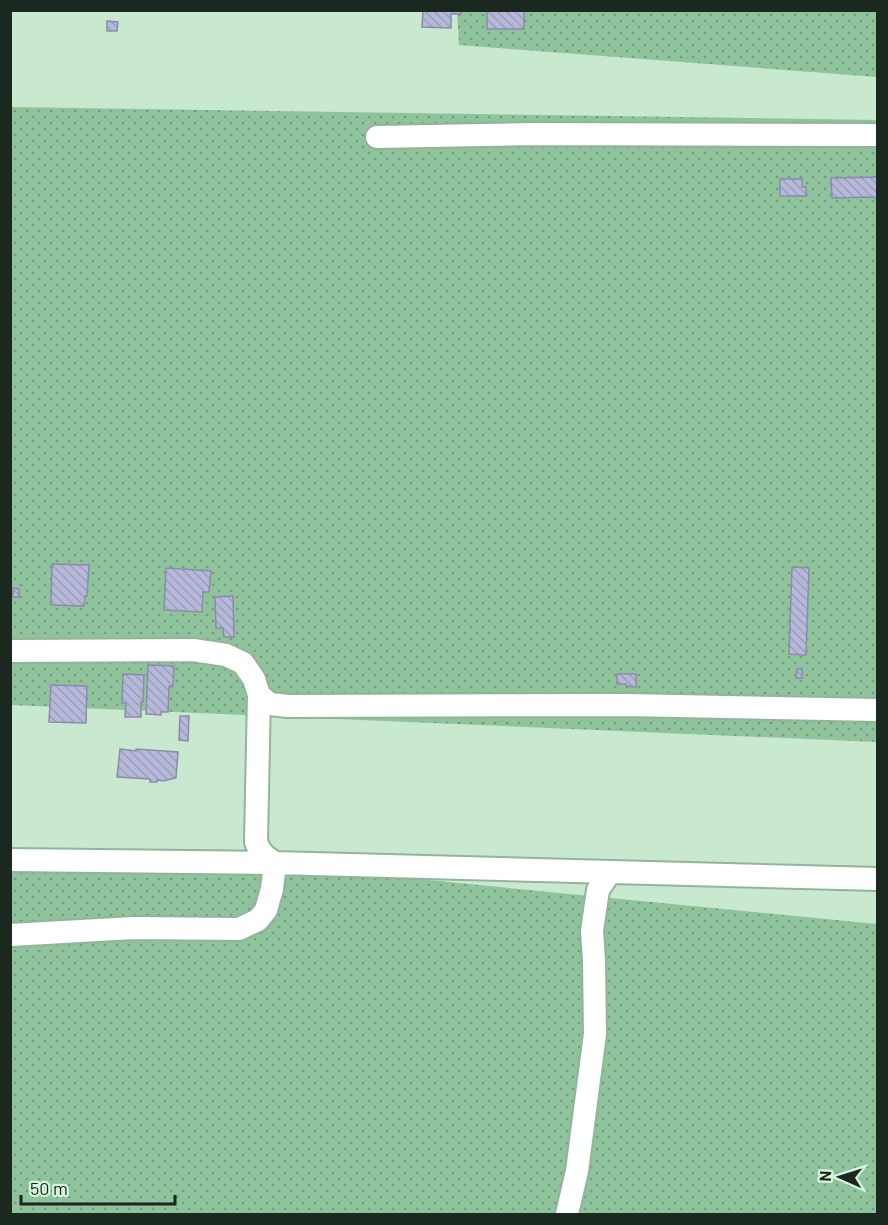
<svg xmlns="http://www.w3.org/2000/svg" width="888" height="1225" font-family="Barlow,sans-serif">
<defs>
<pattern id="grass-dots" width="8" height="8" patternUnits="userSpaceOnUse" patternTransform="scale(1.5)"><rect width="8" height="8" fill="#8ec39c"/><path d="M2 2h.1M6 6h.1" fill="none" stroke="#739e7f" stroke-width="1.8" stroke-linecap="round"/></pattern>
<pattern id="building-back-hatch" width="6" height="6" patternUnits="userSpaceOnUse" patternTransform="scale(1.5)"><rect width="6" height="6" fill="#b6b8d9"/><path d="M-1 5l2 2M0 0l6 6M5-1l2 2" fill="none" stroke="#9c9eba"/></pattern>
</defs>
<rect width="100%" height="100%" fill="#c8e8cf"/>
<path fill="url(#grass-dots)" d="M457,11H877V77L459,45Z
M11,107L877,120V742L11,705Z
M264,864L877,924V1214H11L10,872Z"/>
<path fill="url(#building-back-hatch)" stroke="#8b8cac" stroke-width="1.5" d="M423,10H461V14H451V28L422,27Z
M487,10H524V29H487Z
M107,21L118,22L117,31H107Z
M878,177V199L874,197L832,198L831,178Z
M780,179H802V187H806V196H780Z
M52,564L89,565L87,596H85L84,606L51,605Z
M792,567L809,568L806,655L789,654Z
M166,568L211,571L209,592H203L202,612L164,610Z
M13,588L19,589V597H13Z
M233,596L234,637H224L223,628H216L215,597Z
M148,665L174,666L173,686H169L168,712H161V715L146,714Z
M797,669H802V678H796Z
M123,674L144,675L143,702H141V717H125L126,703H122Z
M617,674H636V687L626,686V684H617Z
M51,685L87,686L86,723L49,722Z
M180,716H189L188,741L179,740Z
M120,749L136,751V749L178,752L176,778L163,781L157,780V782H150V779L117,777Z"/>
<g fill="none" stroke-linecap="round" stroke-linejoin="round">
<defs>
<path id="minor" d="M377,137L533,134L878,135
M10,651L193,650L226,655L243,663L254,679L259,695L270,704L288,706L626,705L878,710
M259,695L256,842C260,853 265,857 275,863
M10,860L275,863L878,879
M10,935L134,928L239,929L258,920L266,910L272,889L275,863
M567,1214L577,1171L595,1034L594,960L592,931L598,890L610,872"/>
</defs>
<use href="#minor" stroke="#94b39b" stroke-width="26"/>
<use href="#minor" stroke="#fff" stroke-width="22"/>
</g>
<rect width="888" height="1225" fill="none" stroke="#1b281f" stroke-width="24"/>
<g transform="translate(840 1177) rotate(273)" stroke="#d5f5dc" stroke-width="4.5" paint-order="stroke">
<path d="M0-4.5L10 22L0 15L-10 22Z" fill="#1b281f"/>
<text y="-9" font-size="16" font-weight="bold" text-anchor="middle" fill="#1b281f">N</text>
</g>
<path d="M21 1195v9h154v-9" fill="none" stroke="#1b281f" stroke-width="3"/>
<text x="30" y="1195" font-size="18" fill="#1b281f" stroke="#d5f5dc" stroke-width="4.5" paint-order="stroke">50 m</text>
</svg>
